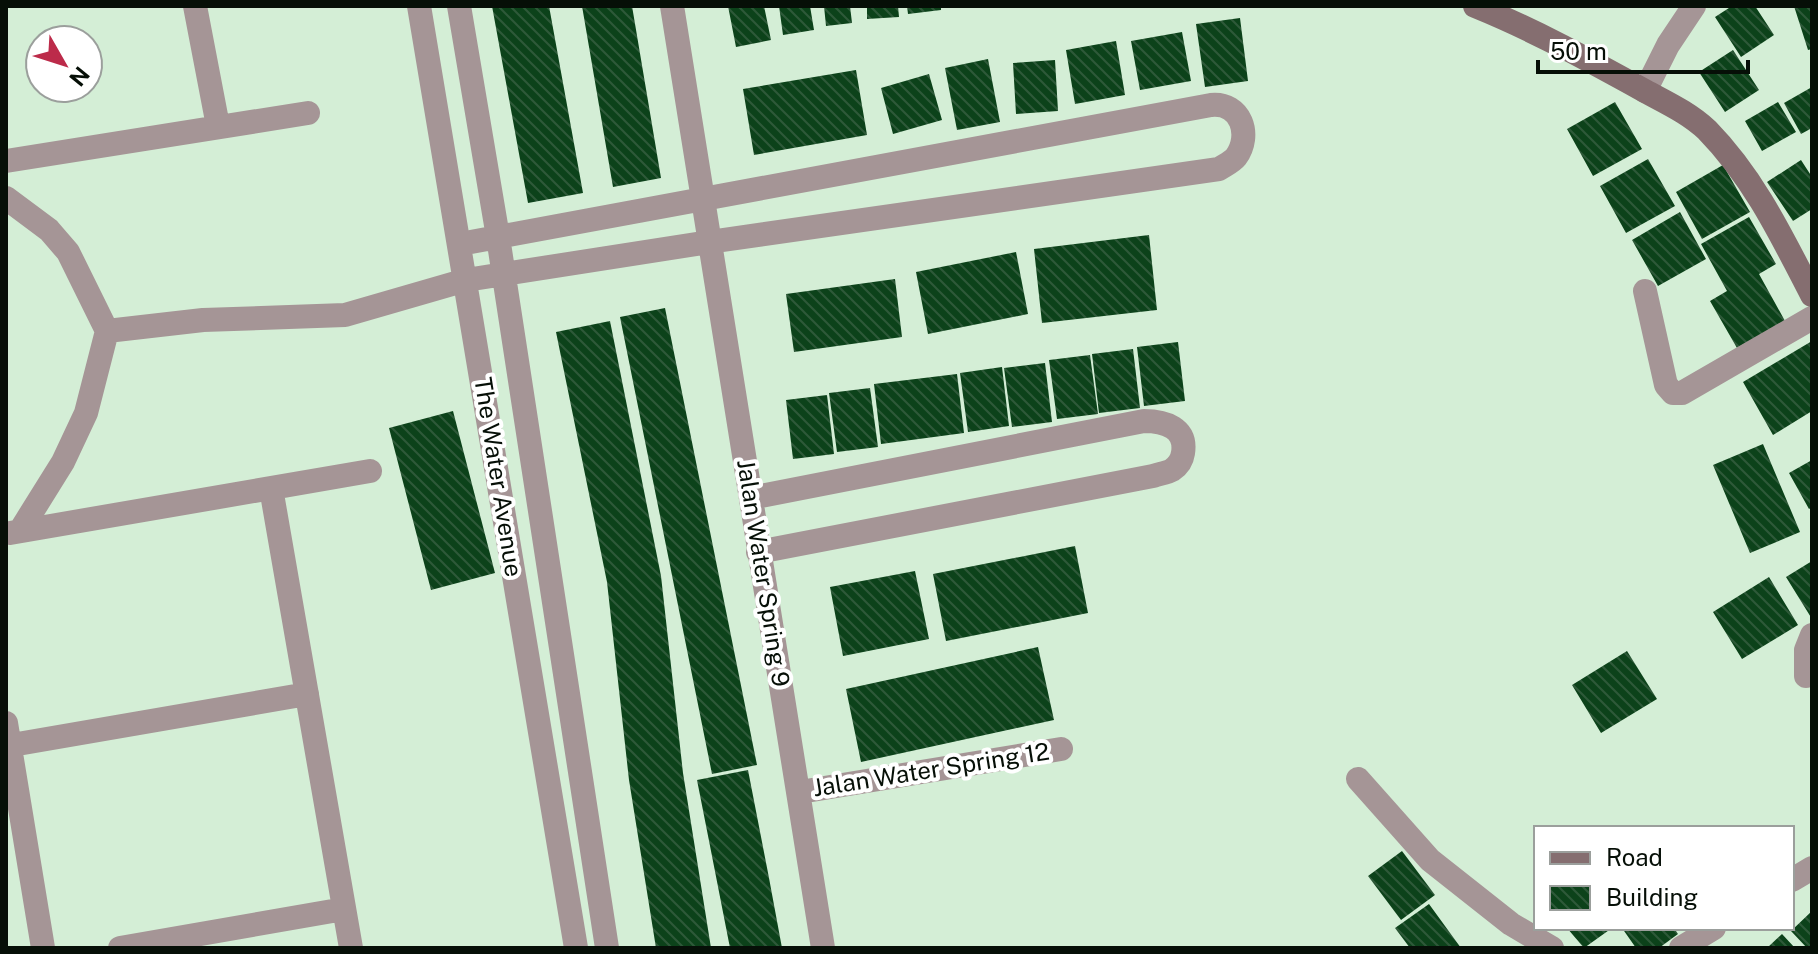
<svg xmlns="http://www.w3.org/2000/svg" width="1818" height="954" font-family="'Public Sans',sans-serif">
<defs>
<pattern id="building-back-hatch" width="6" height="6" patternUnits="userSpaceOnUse" patternTransform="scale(2)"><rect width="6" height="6" fill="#0c421a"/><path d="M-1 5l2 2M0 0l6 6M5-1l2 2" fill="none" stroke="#2e5939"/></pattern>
</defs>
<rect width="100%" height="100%" fill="#d4eed6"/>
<path fill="url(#building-back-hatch)" d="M492,6H549L583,193L528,203Z
M582,6H632L661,178L613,187Z
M728,6H764L771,40L736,47Z
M779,6H810L814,30L783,35Z
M824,6H850L852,23L826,26Z
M867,6H898L899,17L867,19Z
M907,6H941V10L908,14Z
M1732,6H1755L1774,35L1741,57L1715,17Z
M1794,6H1812V49L1808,50Z
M1240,18L1248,81L1205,87L1196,24Z
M1182,32L1191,81L1140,90L1131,41Z
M1116,41L1125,95L1075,104L1066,50Z
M1733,50L1759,90L1725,112L1699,72Z
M988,59L1000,122L957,130L945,68Z
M1055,60L1058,111L1016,114L1013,63Z
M856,70L867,135L754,155L743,89Z
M929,74L942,120L893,134L881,88Z
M1812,87V128L1801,134L1784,103Z
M1615,102L1642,149L1593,176L1567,129Z
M1778,102L1796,132L1762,151L1745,121Z
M1648,159L1675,206L1626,233L1600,186Z
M1801,160L1812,177V209L1793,221L1767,182Z
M1723,165L1750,212L1702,239L1676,192Z
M1680,212L1706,259L1658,286L1632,240Z
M1749,217L1776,264L1759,274L1785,321L1737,348L1710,301L1727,291L1701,244Z
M1149,235L1157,310L1042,323L1034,249Z
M1016,252L1028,314L928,334L916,272Z
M895,279L902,337L794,352L786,294Z
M665,308L757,765L712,774L620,317Z
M610,321L661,576L683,773L711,948H656L629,780L607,582L556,332Z
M1812,341V411L1773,435L1743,382Z
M1178,342L1185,401L1144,406L1137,347Z
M1133,349L1140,408L1099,413L1092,354Z
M1090,355L1098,414L1057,419L1049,360Z
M1045,363L1052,422L1012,427L1004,368Z
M1002,367L1009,426L968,432L960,373Z
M957,374L964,433L881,444L874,384Z
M870,388L878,447L837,452L829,393Z
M827,395L834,454L793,459L786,400Z
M453,411L495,573L431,590L389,428Z
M1763,444L1800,532L1750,553L1713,465Z
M1812,460V507L1809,509L1789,473Z
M1075,546L1088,613L946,641L933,574Z
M1812,561V619L1786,577Z
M915,571L929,639L843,656L830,587Z
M1769,577L1798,625L1742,659L1713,612Z
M1038,647L1054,720L861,762L846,689Z
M1627,651L1657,699L1601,733L1572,685Z
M748,770L769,878L782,948H730L711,851L697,780Z
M1402,851L1435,895L1401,920L1368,876Z
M1429,904L1461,948H1410L1395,928Z
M1812,911V948H1807L1791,931Z
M1567,928H1612L1584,948Z
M1622,928H1674L1678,934L1659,948H1636Z
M1782,934L1795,948H1767Z"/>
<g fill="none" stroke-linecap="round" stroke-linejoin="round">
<path stroke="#a59596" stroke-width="24" d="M195,6L218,126
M419,6L576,948
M459,6L498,237L607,948
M672,6L823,948
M1645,91L1668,45L1694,6
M6,161L308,113
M6,198L49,230L68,252L107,331L86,413L63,462L20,531
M1645,291L1666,385L1673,393H1682L1812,318
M107,331L203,320L345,315L466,280L709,242L1219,169C1225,165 1232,162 1236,157C1252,135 1241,102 1211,105L460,244
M271,488L351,948
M751,498L1144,421C1165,421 1187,428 1183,453C1182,460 1178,466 1172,470C1167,473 1158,474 1153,476L758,552
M10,533L370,471
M1806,676V650L1812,635
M6,723L43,948
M6,746L307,694
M1358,779L1430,860L1511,924L1552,948
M800,792L1061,749
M1792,880L1812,868
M120,948L344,909
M1681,948L1714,928"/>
<path stroke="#856e70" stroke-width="24" d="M1475,6C1534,30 1589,60 1645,91C1667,103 1689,113 1707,130C1754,178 1782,237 1812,295"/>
</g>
<g text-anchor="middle" stroke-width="8" stroke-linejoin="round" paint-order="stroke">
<g font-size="24" fill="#060f07" stroke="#fff">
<text transform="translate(498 477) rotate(81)" y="8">The Water Avenue</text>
<text transform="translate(763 573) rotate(81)" y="8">Jalan Water Spring 9</text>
<text transform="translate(931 770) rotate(-9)" y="8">Jalan Water Spring 12</text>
</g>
</g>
<rect width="1818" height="954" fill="none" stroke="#060f07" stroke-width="16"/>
<rect x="1534" y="826" width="260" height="104" fill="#ffffff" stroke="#9b9f9c" stroke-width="2"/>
<rect x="1550" y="852" width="40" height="12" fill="#856e70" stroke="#9b9f9c" stroke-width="2"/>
<text x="1606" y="866" font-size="24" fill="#060f07">Road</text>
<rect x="1550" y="886" width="40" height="24" fill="url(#building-back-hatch)" stroke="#9b9f9c" stroke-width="2"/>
<text x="1606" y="906" font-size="24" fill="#060f07">Building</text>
<g transform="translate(64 64) rotate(129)"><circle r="38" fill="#ffffff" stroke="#9b9f9c" stroke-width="2"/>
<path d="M0-6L14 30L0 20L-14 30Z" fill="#bc2b4a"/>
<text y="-12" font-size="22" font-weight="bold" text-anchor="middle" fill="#060f07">N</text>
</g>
<path d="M1538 60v12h210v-12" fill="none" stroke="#060f07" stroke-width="4"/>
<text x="1550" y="60" font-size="24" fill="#060f07" stroke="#ffffff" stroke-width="6" paint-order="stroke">50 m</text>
</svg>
